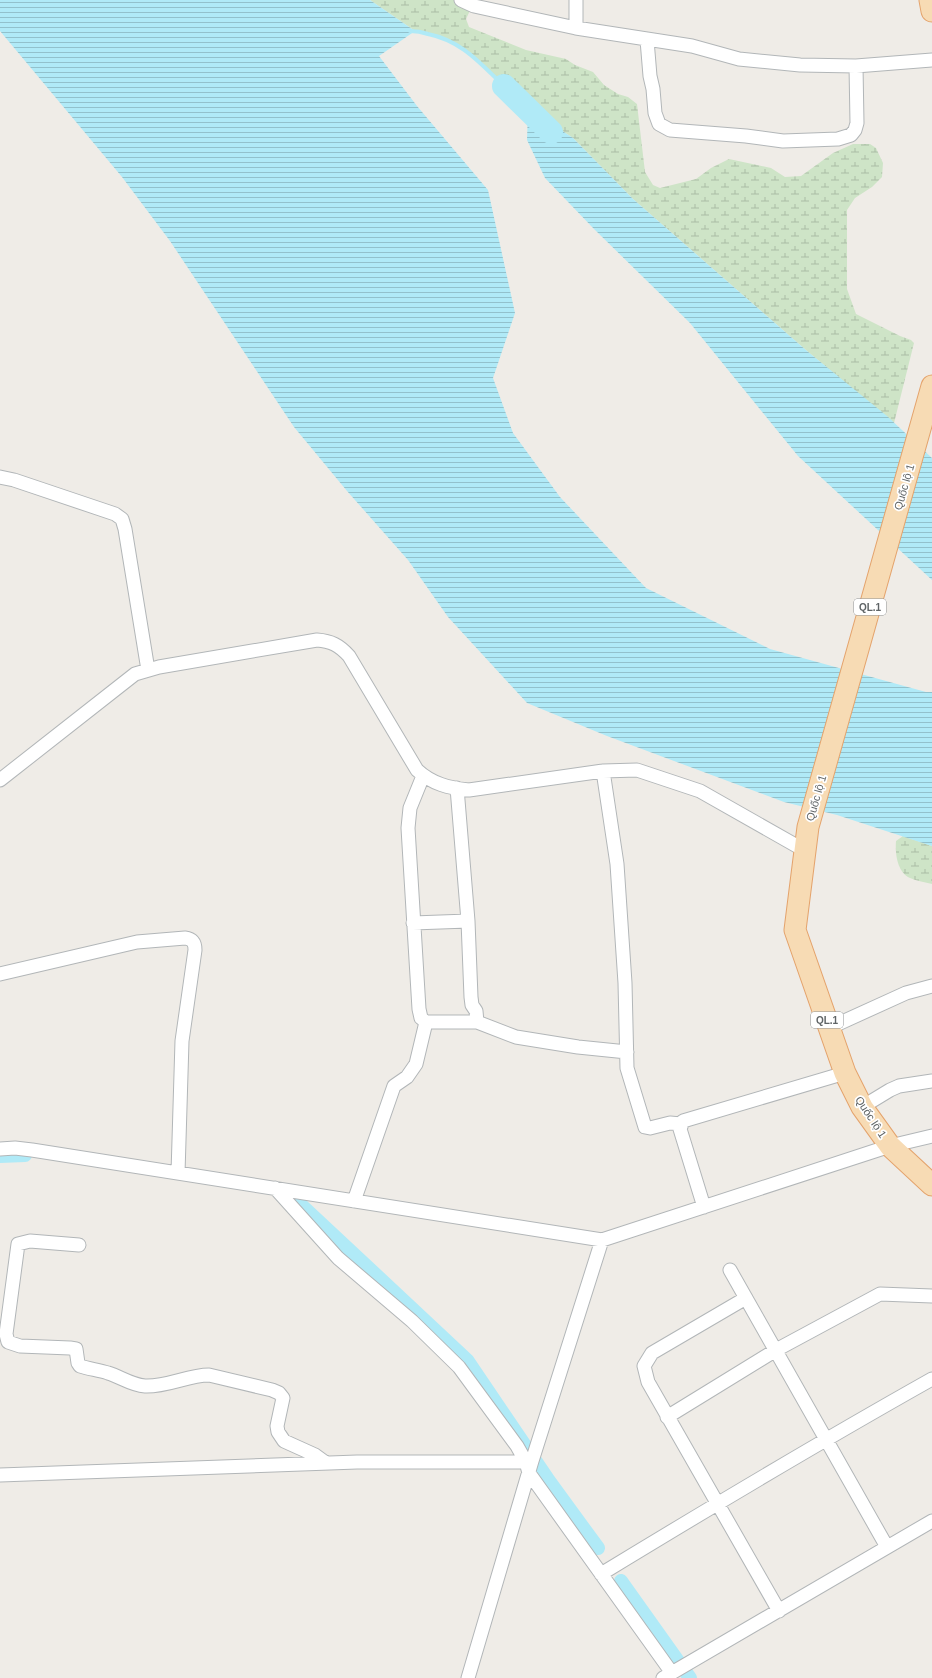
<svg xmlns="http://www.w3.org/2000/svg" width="932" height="1678" font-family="Arial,sans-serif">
<defs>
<pattern id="wetland-marsh" width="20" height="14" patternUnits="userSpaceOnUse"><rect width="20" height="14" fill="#cee4c7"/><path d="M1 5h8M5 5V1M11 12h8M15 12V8" fill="none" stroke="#aabca5"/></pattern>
<pattern id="water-rules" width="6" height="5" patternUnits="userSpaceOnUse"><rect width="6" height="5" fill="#b0eaf7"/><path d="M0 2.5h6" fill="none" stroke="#92c1cc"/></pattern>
</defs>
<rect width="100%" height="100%" fill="#efece7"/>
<path fill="url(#wetland-marsh)" d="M370,0H475L466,19L469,27L526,50L566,59L575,65L593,72L604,85L618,94L628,97L637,104L645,172L653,185L660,188L696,179L711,168L729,159L771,168L785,177L801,176L833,153L853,144H870L876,148L883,163L882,177L872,187L855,198L847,210V289L856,314L900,336L911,340L914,343L894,423L807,351L633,199L573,138L528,108L462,47L440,36L415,31Z
M903,836L932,846V884C925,882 917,881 910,878C897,872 895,853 896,841Z"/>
<path fill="url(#water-rules)" d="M0,0H370L415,31L379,56L417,106L488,190L515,313L493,378L513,433L560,497L646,588L770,649L926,692H932V846L837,815L784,802L607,736L527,703L448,617L408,560L347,491L294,427L170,241L122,177L0,31Z
M528,108L573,138L633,199L807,351L887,416L932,458V580L798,456L690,323L594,229L545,178L527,140Z"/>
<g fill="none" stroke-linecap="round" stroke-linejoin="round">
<path stroke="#b0eaf7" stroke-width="4" d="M410,31C416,31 422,32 428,34C462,41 480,63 504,86"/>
<path stroke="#b0eaf7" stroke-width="14" d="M0,1156L25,1155
M298,1202L467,1360L549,1481L598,1548
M621,1581L690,1678"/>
<path stroke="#b0eaf7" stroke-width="24" d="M504,86L551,132"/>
<defs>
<path id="minor" d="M461,0L474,6L576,28
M576,0V28L692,46L739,59L800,65L856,66L932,60
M647,40L650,76L653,89L655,113L659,124L670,130L746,136L783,141L838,139L851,135L855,130L857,123L856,66
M0,477L14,480L115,514L122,519L125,529L148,670
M603,771L617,864L625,983L627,1068L645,1127L650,1128L670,1123L681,1124
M423,776L410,808L408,828L419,1009L421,1018L426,1022H477
M0,780L135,674L159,667L317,640C331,641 339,645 349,656L417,770C432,784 449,788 469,790L603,771L637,770L700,791L804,850
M457,788L468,921L471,997L472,1005L476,1011L477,1022L516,1037L578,1047L627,1052
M413,923L468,921
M0,974L137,942L185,938C193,939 195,943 195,950L182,1041L178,1173
M829,1028L906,993L932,986
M862,1107L890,1090L899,1086L932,1081
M0,1149L15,1148L32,1150L602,1240L890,1146L932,1136
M275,1188L338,1258L412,1321L459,1367L517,1446L526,1462
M354,1201L394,1086L407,1077L416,1064L426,1022
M704,1207L680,1129L683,1121L845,1073
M79,1245L30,1241L18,1244L6,1334L8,1342L20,1346L70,1348L76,1349L78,1363L80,1366C89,1369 99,1370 108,1373C121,1377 131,1385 145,1386C167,1387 188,1375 209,1375L272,1390L279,1393L283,1398L277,1426L278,1432L284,1441L315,1455L326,1463
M730,1270L887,1547
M746,1298L652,1353L644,1366L648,1382L779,1611
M667,1417L776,1350L880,1294L932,1296
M0,1475L357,1462H526L529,1473L672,1673
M601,1574C711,1507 820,1442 932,1379
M468,1678L532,1461L602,1240
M663,1678L932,1521"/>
<path id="primary" d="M930,0L932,11
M932,386L808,827L795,930L845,1073L862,1107L890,1146L932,1185"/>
</defs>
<use href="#minor" stroke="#b2b6b8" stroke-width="15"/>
<use href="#primary" stroke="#e4a36c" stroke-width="23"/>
<use href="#minor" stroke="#fff" stroke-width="13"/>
<use href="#primary" stroke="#f7dbb4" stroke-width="21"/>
</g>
<g text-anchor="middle" stroke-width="3.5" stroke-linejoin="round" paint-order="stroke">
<g fill="#fff" stroke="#8f9294" stroke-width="1">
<rect x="854" y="599" width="32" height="16" rx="3"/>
<rect x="811" y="1012" width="32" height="16" rx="3"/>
</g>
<g font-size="10" font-weight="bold" fill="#5f6466">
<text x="870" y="611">QL.1</text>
<text x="827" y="1024">QL.1</text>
</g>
<g font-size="11" fill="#5f6466" stroke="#fff">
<text transform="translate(904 487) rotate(-74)" y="4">Quốc lộ 1</text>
<text transform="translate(816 798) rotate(-74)" y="4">Quốc lộ 1</text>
<text transform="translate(871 1117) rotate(57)" y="4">Quốc lộ 1</text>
</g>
</g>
</svg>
